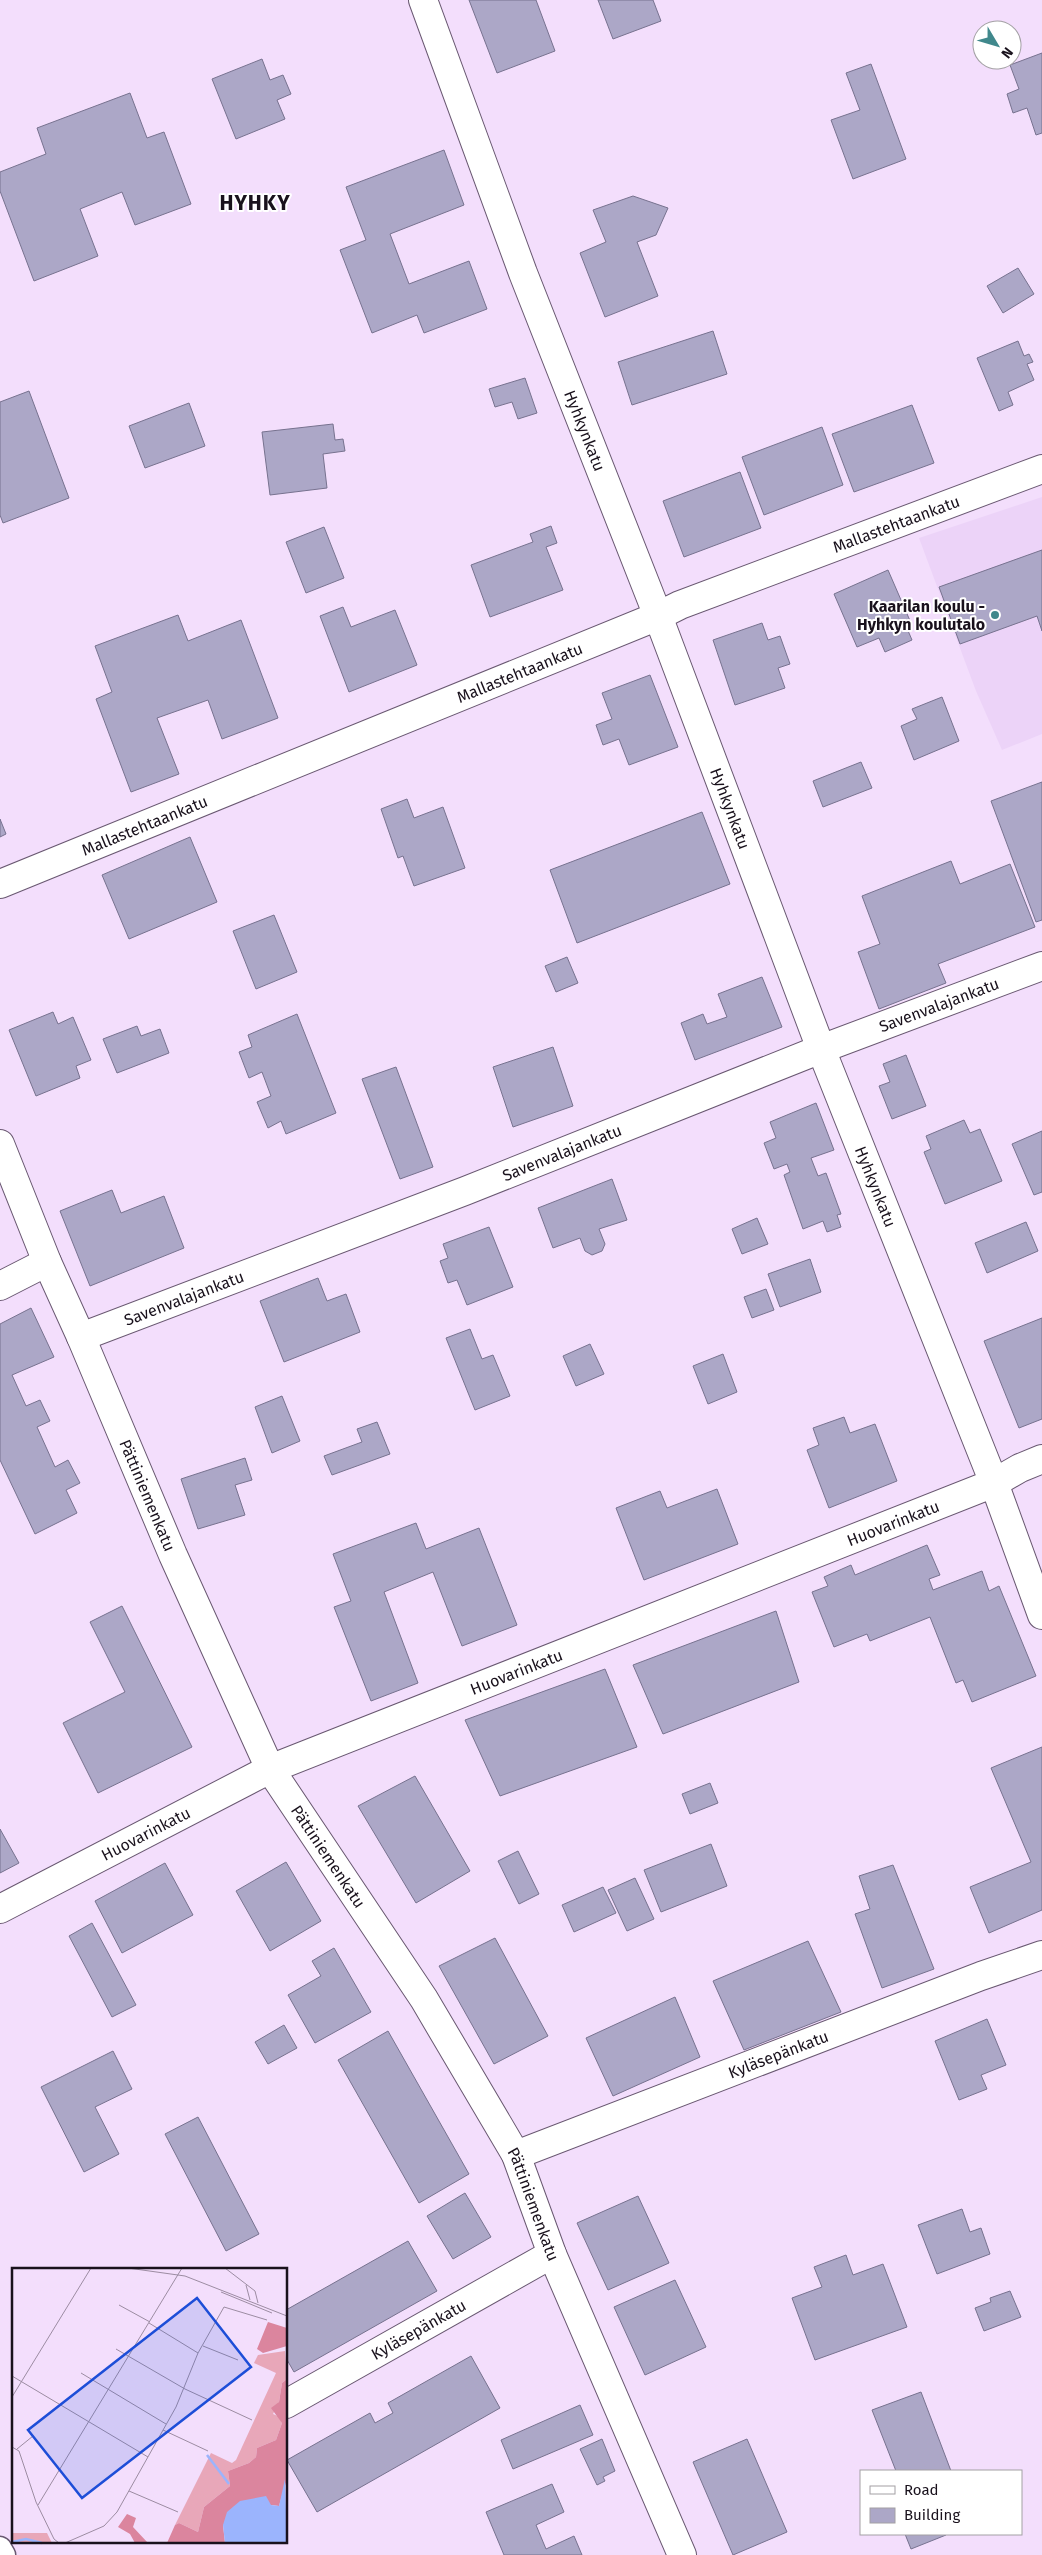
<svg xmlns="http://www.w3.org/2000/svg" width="1042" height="2555" font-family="'Fira Sans',sans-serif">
<rect width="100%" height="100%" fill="#f3defc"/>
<path fill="#ecd3f8" d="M1042,497V734L1002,750L976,691L919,538Z"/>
<path fill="#aca7c7" stroke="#77728f" d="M469,0H536L555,51L497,73Z
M598,0H653L661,21L613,39Z
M1042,53V133L1036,135L1027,108L1013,113L1007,94L1019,89L1010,65Z
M262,59L270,80L283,75L291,94L277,100L285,119L236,139L212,79Z
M871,64L906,159L853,179L831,120L860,110L846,73Z
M130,93L147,138L164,132L191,204L135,225L122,192L80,209L98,256L34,281L0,191V172L46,154L37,128Z
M444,150L464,205L390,234L409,284L469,261L487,309L424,333L417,315L372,333L340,250L366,240L346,187Z
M633,196L668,208L656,235L637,242L658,296L605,317L580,253L606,242L593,210Z
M1018,268L1034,294L1003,313L987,286Z
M713,331L727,374L632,405L618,362Z
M1018,341L1024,356L1029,354L1033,362L1027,364L1034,380L1008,392L1013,405L999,411L977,358Z
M525,378L537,413L518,419L512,402L495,407L489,389Z
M29,391L69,498L3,523L0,515V402Z
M189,403L205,446L145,468L129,426Z
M912,405L934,463L854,492L832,434Z
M333,424L335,440L343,439L345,451L323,454L327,488L270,495L262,432Z
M822,427L843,485L764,515L742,457Z
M740,472L761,528L684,557L663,501Z
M551,526L557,543L546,547L563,590L490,617L471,565L533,542L530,534Z
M324,527L344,578L306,593L286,542Z
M1042,550V631L1037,616L960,644L939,587Z
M888,570L911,623L906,626L912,640L885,652L879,638L857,647L834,594Z
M343,607L351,627L395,610L417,665L349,692L320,616Z
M178,615L188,641L241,620L278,718L222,739L208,700L157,718L179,774L131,792L96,699L112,692L95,646Z
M762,623L768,640L780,636L790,664L778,668L785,688L735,705L713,640Z
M650,675L678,747L629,765L619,739L603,745L596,725L612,719L602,693Z
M942,697L959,741L914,760L901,726L917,719L912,709Z
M861,762L872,788L823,807L813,781Z
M1042,782V920L1036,922L991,801Z
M407,799L414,818L443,807L465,868L414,886L403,856L398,858L381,809Z
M702,812L730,884L577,943L550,870Z
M0,819L6,834L0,837Z
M190,837L217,902L129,939L102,875Z
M951,861L960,884L1010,864L1035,927L938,964L946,983L879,1009L858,952L880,944L862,896Z
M274,915L297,972L256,989L233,931Z
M567,957L578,983L556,992L545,966Z
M762,977L782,1027L695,1060L681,1023L703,1014L707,1024L727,1017L718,994Z
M53,1012L58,1024L73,1017L91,1060L76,1066L80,1078L36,1096L9,1030Z
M297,1014L336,1113L286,1134L281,1121L268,1128L257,1102L271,1096L262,1072L249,1078L239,1052L252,1047L248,1035Z
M137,1026L141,1036L160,1029L169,1053L117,1073L103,1039Z
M553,1047L573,1106L513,1127L493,1067Z
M906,1055L926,1106L892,1119L879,1086L890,1082L883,1064Z
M396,1067L433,1167L400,1179L362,1079Z
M816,1103L834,1150L811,1158L818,1176L826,1173L841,1214L837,1215L841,1227L827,1232L823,1221L803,1229L784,1175L790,1172L787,1164L774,1169L764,1143L776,1138L770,1122Z
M964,1120L970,1133L980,1129L1002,1181L945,1204L924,1152L931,1149L926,1136Z
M1042,1131V1192L1034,1195L1012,1144Z
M612,1179L627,1220L599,1229L605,1244L602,1251L592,1255L585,1251L580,1238L553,1248L538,1208Z
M112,1190L121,1213L164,1196L184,1248L90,1286L60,1211Z
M757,1218L768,1244L742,1254L732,1229Z
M1026,1222L1038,1251L987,1273L975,1243Z
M489,1227L513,1287L467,1305L457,1280L448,1283L440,1261L448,1258L443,1244Z
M810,1259L821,1292L780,1307L768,1274Z
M318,1278L327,1301L346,1294L360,1332L284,1362L260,1301Z
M766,1289L774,1310L752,1318L744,1297Z
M31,1308L54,1357L12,1375L26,1406L40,1400L50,1421L37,1427L55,1467L68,1460L80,1483L66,1490L77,1513L35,1534L0,1460V1324Z
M1042,1318V1419L1019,1428L984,1341Z
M470,1329L482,1359L493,1355L510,1396L475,1410L446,1338Z
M590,1344L604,1374L576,1386L563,1356Z
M723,1354L737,1392L708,1404L693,1366Z
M282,1396L300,1441L272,1453L255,1407Z
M844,1417L850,1433L875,1424L897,1481L829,1508L807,1450L819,1445L813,1428Z
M377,1422L390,1454L332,1475L324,1456L362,1442L357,1429Z
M245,1458L252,1480L235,1485L245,1515L198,1529L181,1479Z
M717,1489L738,1544L644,1580L616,1508L660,1491L667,1508Z
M416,1523L426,1549L479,1528L517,1625L462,1646L433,1572L384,1592L418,1683L371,1701L334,1607L351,1601L333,1554Z
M927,1545L940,1575L929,1579L933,1590L982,1571L989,1591L999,1586L1036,1676L972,1702L963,1680L956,1683L930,1617L870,1641L867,1634L834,1647L812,1592L828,1586L824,1577L851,1565L855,1575Z
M122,1606L192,1747L98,1793L63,1723L125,1692L90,1622Z
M776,1611L799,1682L663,1734L633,1665Z
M605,1669L637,1747L500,1796L465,1720Z
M1042,1747V1910L989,1933L970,1887L1031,1862L991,1768Z
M415,1776L470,1871L416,1903L358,1806Z
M710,1783L718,1803L690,1814L682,1794Z
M0,1829L19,1863L0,1873Z
M711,1844L727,1886L661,1912L644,1870Z
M518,1851L539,1894L519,1904L498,1861Z
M286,1862L321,1921L270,1951L236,1891Z
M165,1863L193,1915L122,1953L95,1901Z
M893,1865L934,1969L882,1988L855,1914L870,1909L859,1876Z
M635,1878L654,1919L627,1931L608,1890Z
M603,1887L616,1913L574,1932L562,1905Z
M92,1923L136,2005L112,2017L69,1936Z
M495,1938L548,2036L494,2064L439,1966Z
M808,1941L841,2012L744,2050L713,1981Z
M334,1948L371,2012L315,2043L288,1995L321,1976L312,1961Z
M675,1997L700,2057L613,2096L586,2038Z
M987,2019L1006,2065L981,2075L987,2089L959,2100L935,2041Z
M284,2025L297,2048L268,2064L255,2042Z
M388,2031L469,2174L419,2203L338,2060Z
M113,2051L132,2089L95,2107L119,2154L84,2172L41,2087Z
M198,2117L259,2234L226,2251L165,2134Z
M465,2193L491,2237L453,2259L427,2216Z
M638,2196L669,2263L608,2290L577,2223Z
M962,2209L970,2232L981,2228L990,2254L937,2274L918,2225Z
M408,2241L437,2291L294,2372L286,2358V2310Z
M846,2255L853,2275L883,2264L907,2327L815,2360L792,2298L822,2287L814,2267Z
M675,2280L706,2347L645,2375L614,2307Z
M1010,2291L1021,2317L984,2331L975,2308L991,2302L990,2298Z
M471,2356L500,2408L317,2512L287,2460L370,2413L375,2423L393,2413L388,2403Z
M921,2392L951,2471H896L872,2410Z
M580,2405L593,2435L513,2469L501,2440Z
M602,2439L615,2471L603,2477L605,2481L597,2485L580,2449Z
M747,2439L787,2532L733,2555L693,2462Z
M552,2484L564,2512L536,2525L546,2549L574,2536L582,2555H504L486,2512Z
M905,2534H946V2535L911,2549Z"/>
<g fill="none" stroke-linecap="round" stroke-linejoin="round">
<defs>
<path id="service" d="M0,2548L4,2555"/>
<g id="minor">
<path id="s1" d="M423,0L523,273L658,616L821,1049L994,1483L1042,1615"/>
<path id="s2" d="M0,884L658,616L680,605L1042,469"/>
<path id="s3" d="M0,1144L47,1262L81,1337L173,1555L270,1769L424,1999L516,2155L552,2254L682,2555"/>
<path d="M0,1286L47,1262"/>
<path id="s4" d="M81,1337L465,1191L821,1049L1042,966"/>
<path id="s5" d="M0,1909L270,1769L994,1483L1020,1468L1042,1459"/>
<path id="s6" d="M516,2155L981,1976L1042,1955"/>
<path id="s7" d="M286,2404L552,2254"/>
</g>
</defs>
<use href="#service" stroke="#695871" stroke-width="25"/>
<use href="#minor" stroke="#695871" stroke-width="30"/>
<use href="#service" stroke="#fff" stroke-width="22"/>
<use href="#minor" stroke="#fff" stroke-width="28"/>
</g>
<circle fill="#40888c" stroke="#fff" stroke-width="2" cx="995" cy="615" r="5"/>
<g text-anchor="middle" stroke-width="4" stroke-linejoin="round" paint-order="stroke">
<g font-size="16" fill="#19111c" stroke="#fff">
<text dy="6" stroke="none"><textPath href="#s1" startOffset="460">Hyhkynkatu</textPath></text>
<text dy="6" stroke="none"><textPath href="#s2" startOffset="966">Mallastehtaankatu</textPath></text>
<text dy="6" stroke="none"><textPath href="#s2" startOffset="561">Mallastehtaankatu</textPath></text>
<text dy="6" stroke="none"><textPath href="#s1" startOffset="865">Hyhkynkatu</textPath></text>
<text dy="6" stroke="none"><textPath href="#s2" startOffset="156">Mallastehtaankatu</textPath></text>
<text dy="6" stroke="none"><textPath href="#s4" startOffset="920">Savenvalajankatu</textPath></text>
<text dy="6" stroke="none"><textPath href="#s4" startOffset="515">Savenvalajankatu</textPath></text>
<text dy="6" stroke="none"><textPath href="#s1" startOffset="1270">Hyhkynkatu</textPath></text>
<text dy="6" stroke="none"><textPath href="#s4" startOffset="110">Savenvalajankatu</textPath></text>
<text dy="6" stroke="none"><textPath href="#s3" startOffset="381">Pättiniemenkatu</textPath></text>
<text dy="6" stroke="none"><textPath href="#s5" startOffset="974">Huovarinkatu</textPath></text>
<text dy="6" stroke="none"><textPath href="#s5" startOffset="569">Huovarinkatu</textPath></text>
<text dy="6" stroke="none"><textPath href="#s5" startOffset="164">Huovarinkatu</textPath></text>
<text dy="6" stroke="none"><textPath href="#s3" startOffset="786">Pättiniemenkatu</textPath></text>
<text dy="6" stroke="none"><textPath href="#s6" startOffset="281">Kyläsepänkatu</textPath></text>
<text dy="6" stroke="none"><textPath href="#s3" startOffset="1191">Pättiniemenkatu</textPath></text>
<text dy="6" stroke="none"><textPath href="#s7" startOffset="152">Kyläsepänkatu</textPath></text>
</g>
<g font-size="16" font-weight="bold" fill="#19111c" stroke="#fff" text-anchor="end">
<text x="985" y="612">Kaarilan koulu -<tspan x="985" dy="18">Hyhkyn koulutalo</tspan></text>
</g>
<g font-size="21" font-weight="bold" letter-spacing="1" fill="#19111c" stroke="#fff">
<text x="255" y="210">HYHKY</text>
</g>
</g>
<g transform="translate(12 2268)">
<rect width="275" height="275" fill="#f3defc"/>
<path d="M273,83L275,111L270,115L267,134L261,146L268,149L270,155L264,172L245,180L244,189L237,195L216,203L218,218L192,239L186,264L167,255L163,257L199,185L220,195L224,192L264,105L242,95L246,87ZM0,265H35L40,275H0Z" fill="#e8a7b9"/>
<path d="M256,54L275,60V78L251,85L245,81ZM275,98V211L267,238L259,237L211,257L213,275H155L163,257L167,255L186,264L192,239L218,218L216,203L237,195L244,189L245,180L264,172L270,155L259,140L267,134L270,115L275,111ZM115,246L124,250L121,259L136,275H123L118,266L106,259Z" fill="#db859e"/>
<path d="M273,211L275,275H213L211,257L215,244L228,233L254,228L259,237L267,238Z" fill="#9bb4fd"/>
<path fill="none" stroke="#9bb4fd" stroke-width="2.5" d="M195,187L217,216M0,274L14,271L30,275"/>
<path fill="none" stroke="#9c8ca2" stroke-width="1" d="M116,0L173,8L275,48M213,0L243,23L246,35M234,17L238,32M209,24L260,45M107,37L138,54M137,55L186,85M191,78L226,92M104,81L173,121L240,152M69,105L154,156M0,108L136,189M0,129L79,0M151,162L196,183M0,179L7,183L24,234L42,271L47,275M5,181L21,168M117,223L166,244M26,237L170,0M53,275L92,258L105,244L164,139L186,85L212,39L255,52"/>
<path fill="#1d4ed8" fill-opacity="0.15" stroke="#1d4ed8" stroke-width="2.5" d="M185,30L239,99L70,230L16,162Z"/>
<rect width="275" height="275" fill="none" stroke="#19111c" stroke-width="2.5"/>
</g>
<rect x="860" y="2470" width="162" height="65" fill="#ffffff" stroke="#a3a0a4"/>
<rect x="870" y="2486" width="25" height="8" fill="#ffffff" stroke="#a3a0a4"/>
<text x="904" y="2495" font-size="15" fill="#19111c">Road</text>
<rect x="870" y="2508" width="25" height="15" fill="#aca7c7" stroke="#a3a0a4"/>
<text x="904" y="2520" font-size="15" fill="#19111c">Building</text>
<g transform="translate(997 45) rotate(128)"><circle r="24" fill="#ffffff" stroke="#a3a0a4"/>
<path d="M0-4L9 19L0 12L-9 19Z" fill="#40888c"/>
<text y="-8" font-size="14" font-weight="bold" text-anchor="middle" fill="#19111c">N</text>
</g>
</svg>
